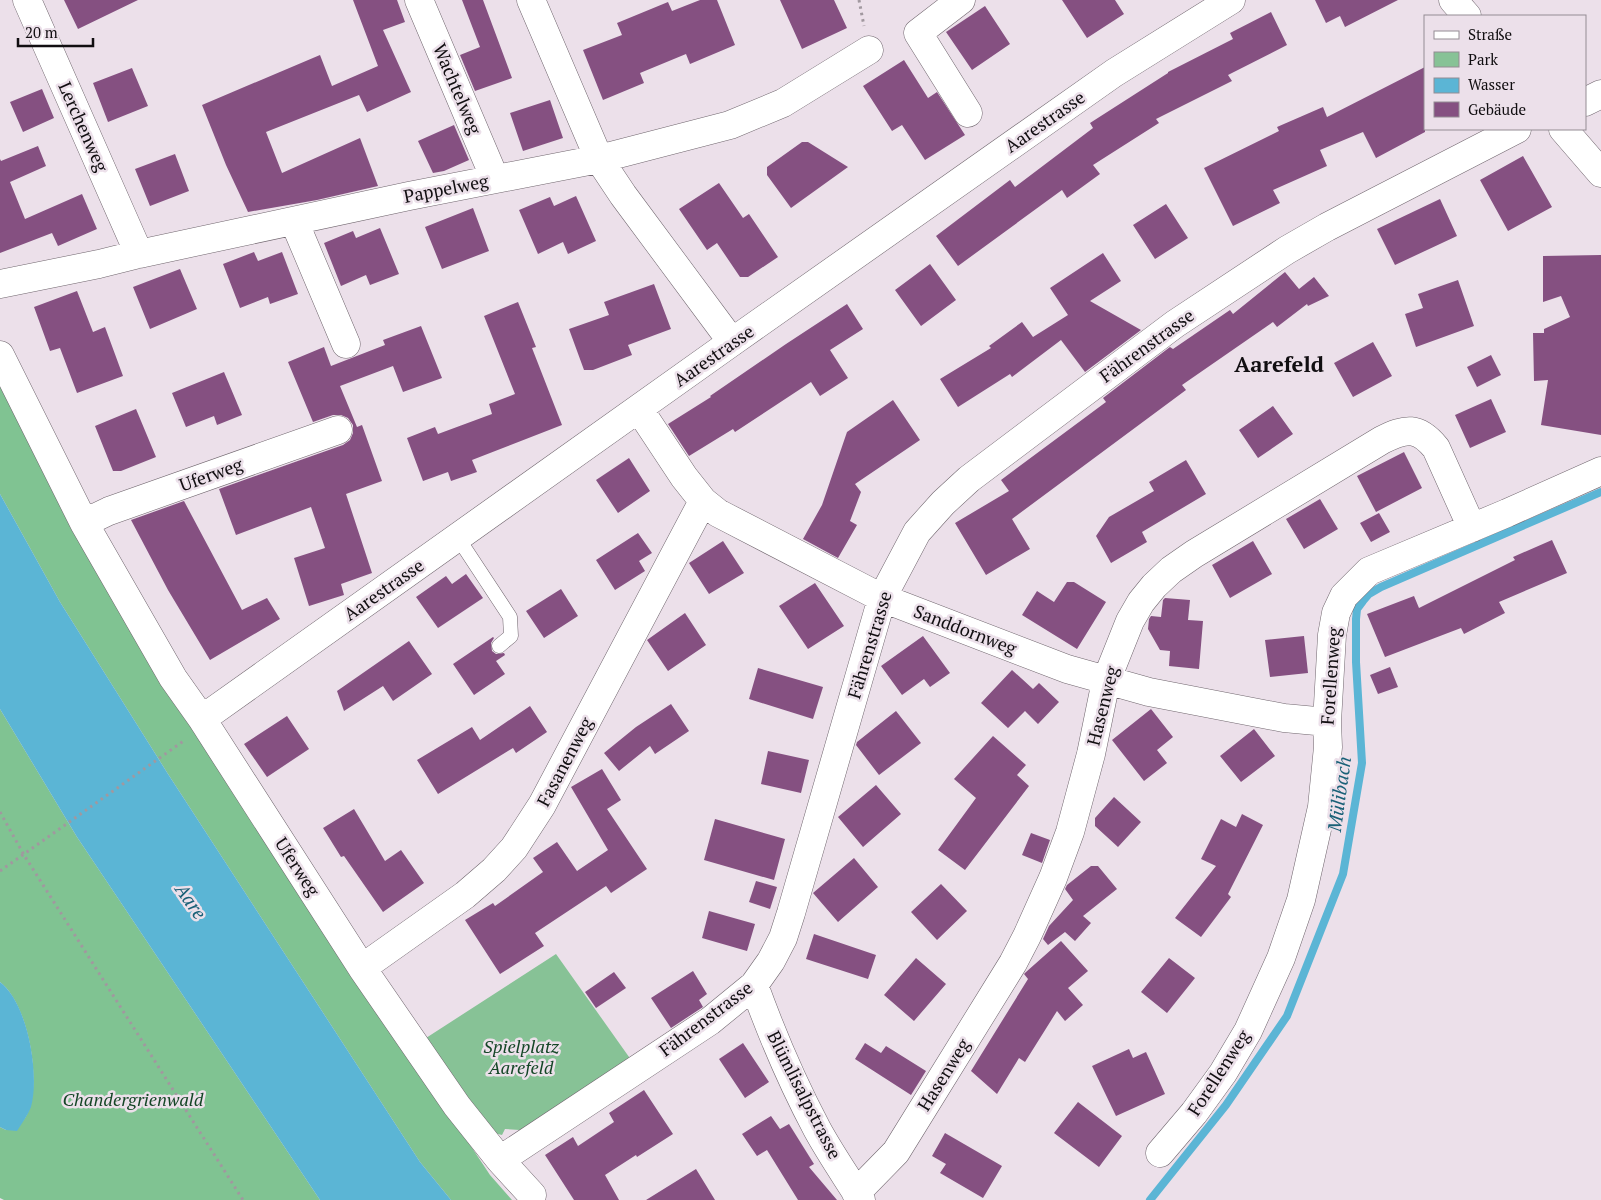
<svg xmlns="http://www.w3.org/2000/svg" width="1601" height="1200" font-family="'PT Serif',serif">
<rect width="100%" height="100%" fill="#ece0ea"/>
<path fill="#87c296" d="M556,954L634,1064L524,1135L520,1130L505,1129L502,1135L494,1133L487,1128L426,1038Z"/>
<path fill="#80c392" d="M0,376L199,735L490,1175L512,1200H451L420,1162L168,774L60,602L0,494Z
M0,709L77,837L320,1200H4L0,1198V1127L6,1130C12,1127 22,1124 25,1118C44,1088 29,1004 0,982Z"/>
<path fill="#5bb5d5" d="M0,494L60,602L168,774L420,1162L451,1200H320L77,837L0,709Z
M0,982C28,1003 40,1075 31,1107C28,1115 22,1123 17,1131L6,1130L0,1127Z"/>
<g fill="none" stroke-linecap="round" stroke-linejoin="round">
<path stroke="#5bb5d5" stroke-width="8" d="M1150,1200L1226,1105L1287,1016L1343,874L1362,763L1356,662V619L1357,609L1363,601L1369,594L1381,587L1601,492"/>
</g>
<path fill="#855081" d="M64,0H138L78,29Z
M353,0H397L405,22L383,30L411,92L367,112L359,95L266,132L282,173L360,138L378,186L317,200L248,212L226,165L202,105L320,55L332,86L378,66Z
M462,0H483L512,78L475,91L460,55L480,47Z
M700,0H717L735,45L690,64L686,54L640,73L644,83L603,100L583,50L622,35L617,23L668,2L672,11Z
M780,0H834L847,28L802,49Z
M1062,0H1115L1124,14L1087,38Z
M1315,0H1398L1345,27L1340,16L1326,23Z
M985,6L1010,44L972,70L946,32Z
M1271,12L1287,45L1228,75L1232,81L1156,119L1159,123L1093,165L1100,174L1067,198L1062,190L958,266L936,236L1010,180L1015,187L1093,128L1090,123L1168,73V72L1233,39L1230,33Z
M904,60L928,98L937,92L965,135L925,160L902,125L892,131L863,86Z
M1425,67V132L1376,158L1363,132L1320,150L1327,166L1273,190L1280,203L1233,226L1204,168L1279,131L1277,127L1323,107L1327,117Z
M132,68L148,106L108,122L93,83Z
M42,89L54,118L23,132L10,102Z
M550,100L563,138L523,151L510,113Z
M454,125L469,160L444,171L433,173L418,141Z
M802,142H808L848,167L791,208L767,175V167Z
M38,146L46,166L10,182L25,219L82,194L97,229L58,246L52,233L0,253V159L1,161Z
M175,154L189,191L150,206L135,169Z
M1523,156L1552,207L1508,231L1480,180Z
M719,183L743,218L749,214L778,257L748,277H740L717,243L707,250L679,209Z
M576,196L596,241L568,254L563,242L538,254L519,210L550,197L554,206Z
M1440,199L1457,236L1395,265L1377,229Z
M1166,204L1188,238L1155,259L1133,225Z
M473,208L489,251L442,269L425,227Z
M380,228L399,274L370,285L366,275L341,286L324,243L353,231L356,238Z
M254,252L258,261L282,252L298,294L270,304L268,297L240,308L223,264Z
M1103,253L1121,281L1090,301L1141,330L1085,372L1061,340L1012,377L1010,374L958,407L940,379L991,348L989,346L1022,322L1033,337L1068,315L1050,288Z
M1601,255V435L1541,425L1548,380L1534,381L1533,333H1544V329L1570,317L1561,296L1543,302V256Z
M930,264L956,300L921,326L895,290Z
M180,269L197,309L150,329L133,287Z
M1285,272L1299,289L1314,277L1329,296L1308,306L1307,304L1277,327L1273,322L1182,385L1186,390L1012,519L1030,549L986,575L955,523L1009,491L1001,480L1106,402L1103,398L1170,347L1173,349L1230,310L1233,314Z
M1458,280L1474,326L1416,347L1405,314L1423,308L1418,294Z
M654,284L671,329L628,345L632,355L593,370H584L569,329L609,315L604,302Z
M77,291L93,332L105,327L123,376L77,393L60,348L50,351L34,307Z
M518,302L536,347L532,348L562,425L472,460L477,472L451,481L448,472L423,481L407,438L435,427L438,434L492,414L489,404L515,394L484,316Z
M847,304L863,329L830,350L848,378L820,396L811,382L735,432L733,429L689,456L668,424L711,397L710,396L786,344Z
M421,326L442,378L403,392L393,366L340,386L357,427L362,425L382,481L346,494L372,573L341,584L344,595L309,606L294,558L325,548L311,507L236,535L219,489L343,445L350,440L353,433V425L348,418L341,415H333L313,422L288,362L324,347L331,366L385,345L383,340Z
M1373,342L1392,376L1353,397L1334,363Z
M1491,355L1501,375L1477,387L1467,367Z
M224,372L242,415L217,425L214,416L186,427L172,393Z
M1491,399L1506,432L1470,448L1455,415Z
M893,400L920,440L855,484L861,492L850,521L857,525L838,558L803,539L822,505L847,432Z
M1273,406L1293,434L1258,458L1239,430Z
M136,409L156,457L121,471H113L95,426Z
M1404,452L1422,488L1376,512L1357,476Z
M629,458L650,491L618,513L596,480Z
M1186,460L1206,494L1142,532L1147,542L1111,563L1096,536L1109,517L1154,491L1149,482Z
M1320,499L1338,529L1304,549L1286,519Z
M184,501L242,610L267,598L280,619L210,660L168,590L131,520Z
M1379,513L1390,532L1371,542L1360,523Z
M638,533L652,553L639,561L645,571L615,590L596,560Z
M1552,540L1567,573L1499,602L1505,613L1464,634L1461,628L1385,657L1367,614L1414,596L1419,608L1515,560L1513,557Z
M723,541L744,573L709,594L689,563Z
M1253,541L1272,574L1230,598L1212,565Z
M466,574L483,598L438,628L416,597L446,576L452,584Z
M1067,582H1074L1106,602L1077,649L1022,615L1037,591L1054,602Z
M815,583L844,626L808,649L779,606Z
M561,589L578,616L544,638L526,611Z
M1165,598L1190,600L1188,620L1203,621L1199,669L1169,666L1170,651L1160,650L1148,629L1149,619L1151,616L1161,617L1163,600Z
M685,613L706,645L668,671L647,640Z
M923,636L950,673L930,687L924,679L902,695L881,666Z
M1304,636L1308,673L1270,677L1265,640Z
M493,637L494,638L491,643L492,651L496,654L504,653L505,655L496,661L505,674L474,695L453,664Z
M409,641L432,674L393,701L383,686L344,711L337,691Z
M1390,667L1398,687L1378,694L1370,675Z
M758,668L823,687L813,719L749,699Z
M1012,670L1033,689L1039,683L1059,702L1038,724L1025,711L1008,728L981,703Z
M671,704L689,731L655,754L650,746L619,771L604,753L636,727Z
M530,706L547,732L516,753L513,748L438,794L417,760L472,727L480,740Z
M1151,709L1173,737L1157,750L1167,763L1144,781L1112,740Z
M896,711L921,743L879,775L856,745L857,742Z
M287,716L309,749L267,777L244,744Z
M1254,729L1275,756L1241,782L1220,756Z
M993,736L1026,765L1017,775L1029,786L965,870L938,850L976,798L954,779Z
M768,751L809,760L801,793L761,784Z
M602,769L621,800L607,809L647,869L611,893L606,886L535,933L544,946L500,974L465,920L493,903L495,906L543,872L533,858L557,842L577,871L608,850L571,787Z
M876,785L901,814L863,847L838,817Z
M1114,797L1141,822L1118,847L1095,826V818Z
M354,809L385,861L401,850L424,883L383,912L344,856L341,857L323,828Z
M1242,814L1263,825L1228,894L1231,897L1201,937L1175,918L1216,866L1201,859L1221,819L1236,827Z
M715,819L785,839L774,880L704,860Z
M1031,833L1050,840L1042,863L1022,855Z
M854,858L878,887L838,922L813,893Z
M1091,866H1098L1117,889L1083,916L1091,923L1075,941L1065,932L1048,945L1043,939L1049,926L1073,900L1065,889L1067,885Z
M756,881L777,887L770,909L749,902Z
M941,884L967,911L937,940L911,912Z
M709,911L755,924L747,951L702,938Z
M814,934L876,955L868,979L806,959Z
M1061,941L1088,971L1068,988L1083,1005L1065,1021L1057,1011L1025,1062L1019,1058L997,1094L971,1071L1028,979L1024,974L1026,972Z
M916,958L946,984L914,1021L884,995Z
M1169,958L1195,978L1167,1013L1141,992Z
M693,971L707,994L699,1000L703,1007L671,1028L651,998Z
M614,972L626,988L596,1008L585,992Z
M743,1043L769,1082L745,1098L719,1059Z
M865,1043L881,1053L886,1046L926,1071L911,1095L855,1059Z
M1129,1049L1133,1058L1146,1052L1165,1094L1116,1116L1092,1066Z
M644,1090L673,1134L637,1157L636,1155L605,1175L619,1200H574L545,1155L573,1137L578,1146L614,1122L609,1113Z
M1078,1102L1122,1136L1099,1167L1054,1133Z
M771,1116L780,1129L789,1124L814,1164L809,1167L837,1200H798L767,1150L757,1156L742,1134Z
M945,1133L1002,1166L983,1198L940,1173L946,1164L932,1156Z
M696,1169L715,1200H646Z"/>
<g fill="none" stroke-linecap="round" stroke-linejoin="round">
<defs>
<path id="lane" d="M458,538L510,617L511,636L499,646"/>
<path id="street" d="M27,0L139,254
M419,0L495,179
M531,0L599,159L623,195L732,342
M961,0L918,33L968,113
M1453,0L1467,16
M1585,102L1601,94
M1563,129L1601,173
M294,221L346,344
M0,284L99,264L139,254L409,196L599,159L730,125L783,103L869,50
M0,355L84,523L173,678L202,719L362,968L457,1106L500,1160L532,1195
M639,409L684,477L703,501L718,513L882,598L1067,669L1149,692L1284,718L1327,722
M84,523L109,511L338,430
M202,719L732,342L1114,73L1231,0
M362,968L465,895L494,870L514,848L542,805L703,501
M754,985C772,1035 792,1082 817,1129C830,1153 846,1176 861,1200
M1160,1153L1194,1113L1223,1073L1248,1031L1281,958L1301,900L1322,807L1328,747L1327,722L1332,635L1336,613L1344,596L1369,571L1507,513L1601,471
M500,1160L710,1021L754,985L771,961L783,938L791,913L882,598L917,532L943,503L969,479L1175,324L1287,250L1327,227L1517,129
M856,1193L896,1152L1013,963L1027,936L1053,878L1070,832L1091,754L1106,681L1130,621L1141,602L1154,586L1171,570L1194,554L1382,440C1406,428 1418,426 1436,448L1472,528"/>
</defs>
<use href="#lane" stroke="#70666e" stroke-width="15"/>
<use href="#street" stroke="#70666e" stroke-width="29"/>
<path stroke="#a1989f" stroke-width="3" stroke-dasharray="2.5 4" stroke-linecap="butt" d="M859,0L864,26
M0,812L24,855L243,1200
M0,871L185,740"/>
<use href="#lane" stroke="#fff" stroke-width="14"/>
<use href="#street" stroke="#fff" stroke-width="28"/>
</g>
<g text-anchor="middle" stroke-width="5" stroke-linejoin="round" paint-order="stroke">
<g font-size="18" fill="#110e11" stroke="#ece0ea">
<text transform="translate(457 89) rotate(67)" y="6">Wachtelweg</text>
<text transform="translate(1045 122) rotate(-35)" y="6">Aarestrasse</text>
<text transform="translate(83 127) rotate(66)" y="6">Lerchenweg</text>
<text transform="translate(446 189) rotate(-11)" y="6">Pappelweg</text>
<text transform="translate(1147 346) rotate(-36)" y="6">Fährenstrasse</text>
<text transform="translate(714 356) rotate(-35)" y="6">Aarestrasse</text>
<text transform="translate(211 475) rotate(-20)" y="6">Uferweg</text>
<text transform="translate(384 590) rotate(-35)" y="6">Aarestrasse</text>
<text transform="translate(965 630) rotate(21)" y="6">Sanddornweg</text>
<text transform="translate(870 645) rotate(-73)" y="6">Fährenstrasse</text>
<text transform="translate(1331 676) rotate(-86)" y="6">Forellenweg</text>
<text transform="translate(1103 706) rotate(-76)" y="6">Hasenweg</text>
<text transform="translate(565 762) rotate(-62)" y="6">Fasanenweg</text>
<text transform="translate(297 867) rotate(57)" y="6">Uferweg</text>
<text transform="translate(706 1019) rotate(-37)" y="6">Fährenstrasse</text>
<text transform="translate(1219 1073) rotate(-57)" y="6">Forellenweg</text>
<text transform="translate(944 1075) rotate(-58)" y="6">Hasenweg</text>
<text transform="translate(804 1095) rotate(63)" y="6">Blümlisalpstrasse</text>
</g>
<g font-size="18" font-style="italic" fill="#144626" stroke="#ece0ea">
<text x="521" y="1053">Spielplatz<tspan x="521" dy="21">Aarefeld</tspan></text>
<text x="133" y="1106">Chandergrienwald</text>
</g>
<g font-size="19" font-style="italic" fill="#196077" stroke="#ece0ea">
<text transform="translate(1339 794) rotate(-82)" y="7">Mülibach</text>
<text transform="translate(191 901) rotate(55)" y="7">Aare</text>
</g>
<g font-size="22" font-weight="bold" fill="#110e11" stroke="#ece0ea">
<text x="1279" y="372">Aarefeld</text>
</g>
</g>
<rect x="1424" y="15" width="162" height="115" fill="#ece0ea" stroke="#948c93"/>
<rect x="1434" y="31" width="25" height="8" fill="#ffffff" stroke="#948c93"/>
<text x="1468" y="40" font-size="15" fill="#110e11">Straße</text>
<rect x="1434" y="52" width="25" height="15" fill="#87c296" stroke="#948c93"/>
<text x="1468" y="65" font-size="15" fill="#110e11">Park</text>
<rect x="1434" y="78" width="25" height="15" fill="#5bb5d5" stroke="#948c93"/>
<text x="1468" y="90" font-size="15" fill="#110e11">Wasser</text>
<rect x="1434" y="102" width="25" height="15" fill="#855081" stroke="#948c93"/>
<text x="1468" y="115" font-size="15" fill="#110e11">Gebäude</text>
<path d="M18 38v8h75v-8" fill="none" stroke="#110e11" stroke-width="2.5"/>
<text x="25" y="38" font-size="15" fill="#110e11" stroke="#ece0ea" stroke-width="4" paint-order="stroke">20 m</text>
</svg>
